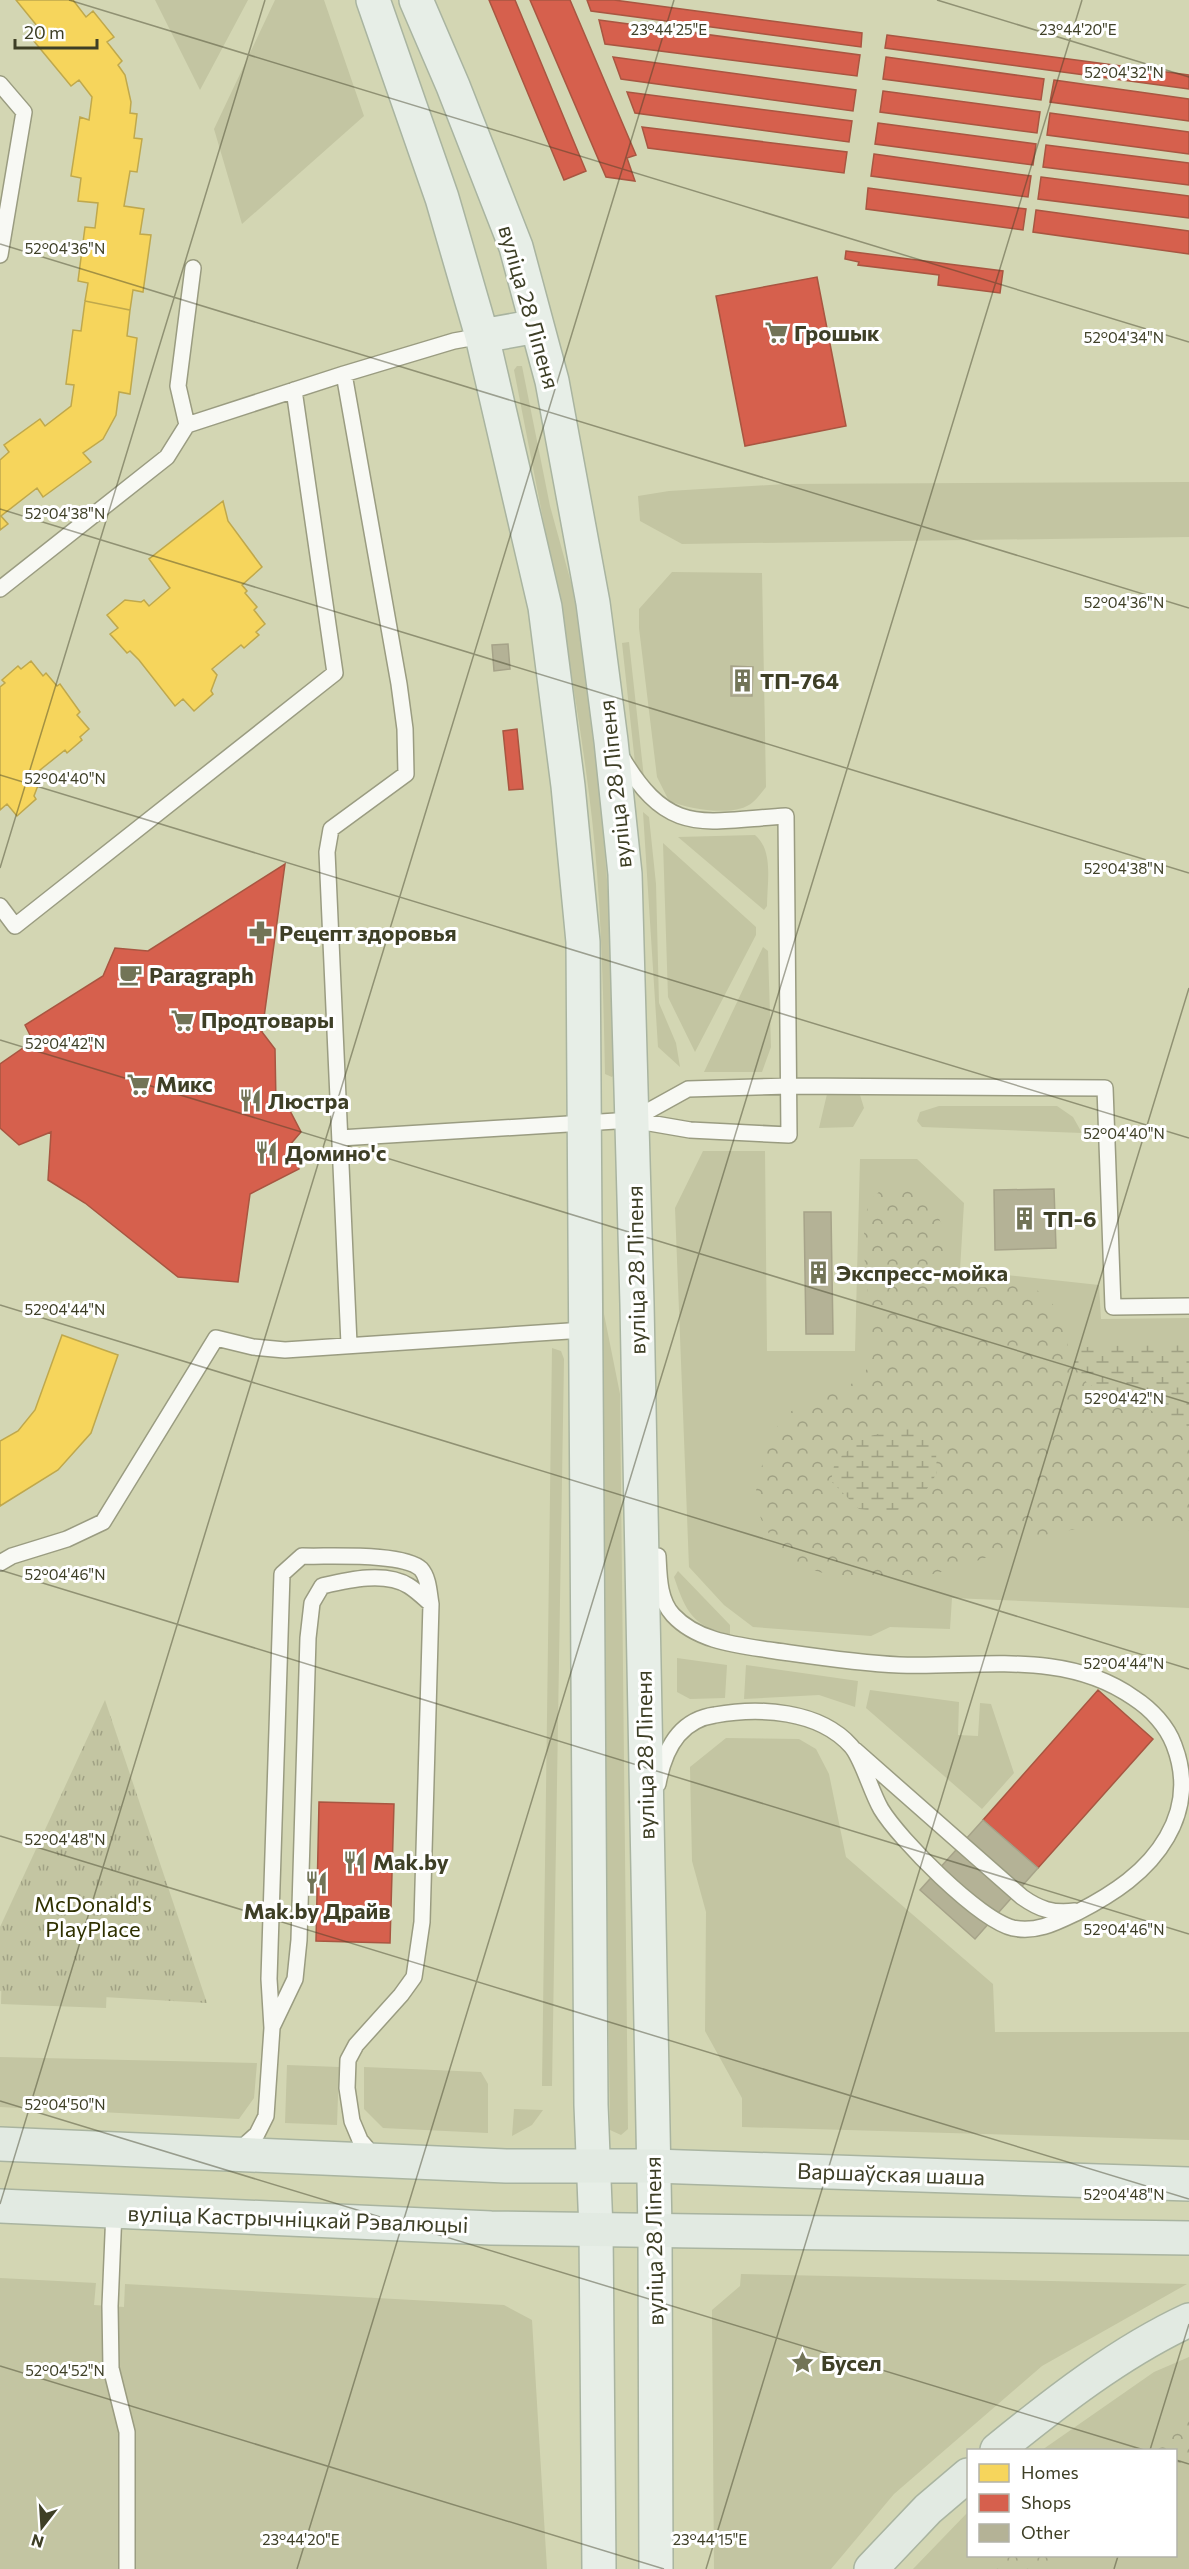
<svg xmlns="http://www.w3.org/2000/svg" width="1189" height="2569" font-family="Commissioner,sans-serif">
<defs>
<pattern id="forest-crowns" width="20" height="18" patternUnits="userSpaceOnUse" patternTransform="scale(1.5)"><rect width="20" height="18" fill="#c3c5a2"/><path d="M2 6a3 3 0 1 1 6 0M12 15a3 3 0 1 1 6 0" fill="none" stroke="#a0a184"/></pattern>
<pattern id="wetland-marsh" width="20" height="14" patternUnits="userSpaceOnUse" patternTransform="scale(1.5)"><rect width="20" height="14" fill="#c3c5a2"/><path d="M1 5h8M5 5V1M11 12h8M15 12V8" fill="none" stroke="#a0a184"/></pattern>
<pattern id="park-tufts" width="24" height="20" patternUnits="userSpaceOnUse" patternTransform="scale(1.5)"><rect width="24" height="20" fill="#c3c5a2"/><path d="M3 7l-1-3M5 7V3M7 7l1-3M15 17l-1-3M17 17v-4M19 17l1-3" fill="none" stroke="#a0a184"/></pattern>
</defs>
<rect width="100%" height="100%" fill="#d3d6b3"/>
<path fill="#c3c5a2" d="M155,0H248L200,90Z
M275,0H324L364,116L242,224L214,129Z
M517,366H522L550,506L575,597L600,795L612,940L615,1073L612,1077L605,1074C603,980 601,886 589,794C571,651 541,511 514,370Z
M1189,482V537L682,544L640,521L638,496L669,491L785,484Z
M672,572L762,573L766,787C762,792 758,798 753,802C736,818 689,809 669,801L657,777L639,628V609Z
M629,642L644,778L635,763L622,643Z
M643,812L649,817L656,884L659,1003L676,1043L680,1067L658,1047Z
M755,835C774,851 767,883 767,906L764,910L678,837Z
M663,843L756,927V935L695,1052L668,997Z
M763,947L768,951L771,1047L762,1072H704Z
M827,1094L860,1095L864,1108L853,1127L819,1128Z
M939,1106H1057L1073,1117L1082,1133L922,1127L917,1121L920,1112Z
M703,1151H765L767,1351H855L860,1159H917L964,1203L960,1270L1099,1285L1101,1319L1189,1318V1608L952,1598L950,1629L890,1627L871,1636L753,1627L724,1605L689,1567L675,1208Z
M597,1167L602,1169L604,1314L620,1394L628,2129L621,2135L610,2130Z
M552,1348L561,1351L564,1359L552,2086H542Z
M678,1571L730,1625V1636C692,1625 686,1612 674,1577Z
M677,1658L727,1665L725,1698L690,1699L677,1692Z
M746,1665L858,1681L855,1707L819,1695L744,1699Z
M870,1690L959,1702L958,1735L978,1736L980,1703L991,1704L1014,1773L982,1809L866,1708Z
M726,1738L799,1739L816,1749L829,1774L846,1857L993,1984L995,2032H1189V2140L742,2127V2098L705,2031L706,1912L692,1861L690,1767Z
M3,1934L109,1939L106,2008L1,2004Z
M0,2057L257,2063L254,2098L239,2119L0,2107Z
M287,2065L339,2067L337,2125L285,2123Z
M364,2067L481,2072L488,2084V2133L383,2128L364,2109Z
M514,2109L543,2110L532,2125L512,2136Z
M741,2274L1187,2284L1042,2366L894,2494L831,2569H714L712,2310L740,2286Z
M0,2278L96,2283L94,2305L124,2307L125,2284L504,2305L532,2320L547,2569H0Z
M1189,2357V2569H913L968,2512V2556H1176V2450H1042L1154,2372Z"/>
<path fill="url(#forest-crowns)" d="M888,1186C917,1188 940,1205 944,1236C945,1249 942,1264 953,1275C983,1304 1002,1271 1033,1288C1077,1313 1056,1347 1085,1380C1096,1393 1120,1396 1135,1402C1153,1409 1171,1419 1189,1427V1531C1145,1526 1102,1524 1058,1532C1042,1535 1026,1543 1010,1549C951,1570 908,1588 843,1577C817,1573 798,1567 779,1547C765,1531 752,1507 757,1485C761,1467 771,1430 784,1418C816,1385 861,1401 874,1352C872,1311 858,1248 867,1210C870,1198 878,1192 888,1186Z
M1189,2419V2454L1176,2467V2450H1138Z
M1007,2556H1063L1049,2569H993Z"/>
<path fill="url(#wetland-marsh)" d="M1189,1345V1427L1087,1383L1074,1365L1075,1355L1082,1348L1093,1346Z
M915,1426L936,1453L937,1473L920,1500L891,1513L859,1509L831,1481L835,1461L865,1437Z"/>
<path fill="url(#park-tufts)" d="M105,1700L207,2003L0,1991V1927Z"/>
<path fill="#f6d55c" stroke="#bfa84c" stroke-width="1.5" d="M16,0H73L86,17L93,11L114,37L107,42L122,61L118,65L125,75L131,102L130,113L137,114L134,138L142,139L137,172L130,171L124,206L144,209L140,234L151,235L143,292L133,290L130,310L85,301L88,283L78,281L85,227L95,228L98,203L78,201L81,178L71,176L80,117L89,120L92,97L79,80L71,86L33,40L42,32Z
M85,301L130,310L127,336L137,338L130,394L119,392L116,415L103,439L83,453L91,462L43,497L37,488L1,516L8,524L0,530V460L9,452L4,445L40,419L45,426L71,406L74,385L66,384L73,330L81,331Z
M223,501L228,521L262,567L242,585L247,591L245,593L257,607L254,610L265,624L256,632L259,635L244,648L241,645L212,669L217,675L211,691L213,694L194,711L183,699L175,706L139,660L130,651L127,653L110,634L118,628L107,615L125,600L141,602L144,600L149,606L170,588L149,559Z
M31,661L43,676L46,673L57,686L60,684L80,712L77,715L89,729L80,737L82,740L67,753L65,750L35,774L40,780L34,796L36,799L17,816L7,804L0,810V687L5,683L2,680L18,666L21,669Z
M62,1335L118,1355L91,1433L58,1470L0,1506V1441L18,1431L35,1410Z"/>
<path fill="#d6604d" stroke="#a85641" stroke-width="1.5" d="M489,0H515L586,171L564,180Z
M530,0H570L636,155L627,158L635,181L606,177Z
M587,0H614L862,33L861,47L591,11Z
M599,20L860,55L857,76L605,44Z
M887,35L1189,75V89L885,48Z
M613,57L856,90L853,111L621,79Z
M886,57L1044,79L1041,100L883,79Z
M1054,80L1189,99V121L1050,102Z
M883,91L1040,112L1037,133L880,112Z
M627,92L852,121L849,142L635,113Z
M1050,113L1189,132V154L1047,135Z
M878,123L1036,144L1033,165L875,144Z
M642,127L847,152L844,173L648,148Z
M1046,145L1189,163V185L1043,167Z
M874,154L1031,176L1028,197L871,176Z
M1041,177L1189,196V218L1038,199Z
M868,188L1026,209L1023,230L866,209Z
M1036,210L1189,231V254L1033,232Z
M846,251L1003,271L1000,293L938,285L939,275L858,265L859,262L845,259Z
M817,277L846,426L745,446L716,296Z
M517,729L523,789L509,790L503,731Z
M285,864L262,1032L275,1049L276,1104L288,1107L301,1132L289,1146L299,1169L250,1194L238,1282L178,1277L85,1203L48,1180L51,1132L19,1145L0,1128V1064L33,1041L25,1025L103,976L115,948L148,951Z
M1098,1690L1153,1739L1038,1868L983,1820Z
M319,1802L394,1804L390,1943L316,1941Z"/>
<path fill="#b4b296" stroke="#a6a389" stroke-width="1.5" d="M508,644L510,669L494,671L492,645Z
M731,666L753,667L752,696H731Z
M1054,1189L1056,1248L995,1250L994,1190Z
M804,1212H831L833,1334H806Z
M983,1820L1038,1868L975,1939L920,1890Z"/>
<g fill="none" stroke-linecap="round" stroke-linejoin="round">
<defs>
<path id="service" d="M0,84L24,112L0,255
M344,374L399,684L405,729L406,774L331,829L327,852L349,1344
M187,425L178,386L193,268
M0,589L167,457L187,425L344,374L454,341L482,336
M0,906L15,926L335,673L294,390
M632,1120L688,1089L789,1086L1105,1088L1113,1307L1189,1306
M340,1138L632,1120L690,1130L789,1135L786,816C702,821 669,838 621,756
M658,1556C659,1576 659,1600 673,1615C697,1641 736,1645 769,1650C812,1656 856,1663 899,1665C979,1668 1065,1649 1134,1698C1151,1709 1167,1726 1174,1745C1186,1776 1184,1808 1167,1837C1147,1872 1113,1894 1078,1912C1057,1922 1037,1933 1013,1928C979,1920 899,1839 881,1809C871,1792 862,1758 851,1746C819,1710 759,1707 715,1715C679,1720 664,1750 658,1784
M0,1563L12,1556L67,1539L103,1522L216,1338L253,1347L285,1350L584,1330
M855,1750L1022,1897C1039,1909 1053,1914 1075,1911
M273,2025L295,1979L299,1940L308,1638L312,1603L322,1586C348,1580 385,1571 409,1586C417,1591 424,1598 431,1604
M237,2152L257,2134L266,2116L272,2028L269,1979L282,1574L302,1556C328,1557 403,1552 421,1569C429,1578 429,1593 431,1604L422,1922L414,1977L401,1995L356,2045L348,2060L347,2088L352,2121L360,2140L376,2159
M114,2211L110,2306L111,2368L127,2432V2569"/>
<path id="primary" d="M373,0L442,198L482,336L545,607L568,786L583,942L591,2105L596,2230L599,2569
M416,0L453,86L516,247L552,381L593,603L611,741L625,874L637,1304L655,2231L656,2569
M482,336L537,326"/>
<path id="trunk" d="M0,2144L506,2166H654L1189,2184
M0,2206L491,2228L1189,2238
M997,2450C1056,2402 1120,2352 1189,2320
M871,2569L928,2509L968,2475"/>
</defs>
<use href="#service" stroke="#9a9c81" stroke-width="18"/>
<use href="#primary" stroke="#a9b4a0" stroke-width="36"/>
<use href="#trunk" stroke="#a9b4a0" stroke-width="36"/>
<use href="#service" stroke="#f8f9f4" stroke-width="15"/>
<use href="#primary" stroke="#e7eee7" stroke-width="33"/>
<use href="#trunk" stroke="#e2eae2" stroke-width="33"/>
</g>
<path fill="none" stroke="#3e3f26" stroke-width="1.5" stroke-opacity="0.45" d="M69,0L1189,342M937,0L1189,77M0,244L1189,608M0,509L1189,873M0,775L1189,1138M0,868L265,0M0,1040L1189,1403M0,1305L1189,1669M0,1570L1189,1934M0,1836L1189,2199M0,2101L1144,2450M0,2204L674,0M0,2366L664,2569M1150,2450L1189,2324M1176,2460L1189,2464M297,2569L1082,0M706,2569L1189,988M1114,2569L1118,2556"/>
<defs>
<symbol id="supermarket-bare" viewBox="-9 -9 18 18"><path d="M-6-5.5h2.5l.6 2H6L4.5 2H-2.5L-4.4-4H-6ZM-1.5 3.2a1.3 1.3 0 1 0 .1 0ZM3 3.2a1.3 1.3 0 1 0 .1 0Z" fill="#727457" stroke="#fff" stroke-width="2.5" paint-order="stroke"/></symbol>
<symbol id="building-bare" viewBox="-9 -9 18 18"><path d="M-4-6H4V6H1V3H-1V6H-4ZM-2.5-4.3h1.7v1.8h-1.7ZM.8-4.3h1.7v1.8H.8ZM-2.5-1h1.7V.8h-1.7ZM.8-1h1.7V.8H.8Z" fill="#727457" stroke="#fff" stroke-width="2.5" paint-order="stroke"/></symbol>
<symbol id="pharmacy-bare" viewBox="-9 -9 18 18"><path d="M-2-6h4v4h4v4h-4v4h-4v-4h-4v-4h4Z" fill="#727457" stroke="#fff" stroke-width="2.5" paint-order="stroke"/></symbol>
<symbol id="cafe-bare" viewBox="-9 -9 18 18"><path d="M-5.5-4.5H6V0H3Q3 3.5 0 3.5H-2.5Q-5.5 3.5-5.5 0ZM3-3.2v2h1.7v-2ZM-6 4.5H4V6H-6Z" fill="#727457" stroke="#fff" stroke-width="2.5" paint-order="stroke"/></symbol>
<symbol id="restaurant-bare" viewBox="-9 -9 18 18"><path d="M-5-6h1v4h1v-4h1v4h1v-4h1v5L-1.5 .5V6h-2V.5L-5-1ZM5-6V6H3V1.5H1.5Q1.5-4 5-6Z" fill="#727457" stroke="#fff" stroke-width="2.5" paint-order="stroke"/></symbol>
<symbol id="sight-bare" viewBox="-9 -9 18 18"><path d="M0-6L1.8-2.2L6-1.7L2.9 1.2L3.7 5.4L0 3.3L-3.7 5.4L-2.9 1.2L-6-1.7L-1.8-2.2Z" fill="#727457" stroke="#fff" stroke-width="2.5" paint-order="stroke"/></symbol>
</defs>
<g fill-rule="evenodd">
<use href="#supermarket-bare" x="760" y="316" width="33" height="33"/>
<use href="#building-bare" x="726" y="664" width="33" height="33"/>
<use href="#pharmacy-bare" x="244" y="916" width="33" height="33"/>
<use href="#cafe-bare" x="114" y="958" width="33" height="33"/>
<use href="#supermarket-bare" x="166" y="1004" width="33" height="33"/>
<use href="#supermarket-bare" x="122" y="1068" width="33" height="33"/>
<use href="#restaurant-bare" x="234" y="1084" width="33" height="33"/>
<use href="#restaurant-bare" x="250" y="1136" width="33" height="33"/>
<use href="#building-bare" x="1008" y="1202" width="33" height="33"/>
<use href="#building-bare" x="802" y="1256" width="33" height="33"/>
<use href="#restaurant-bare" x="338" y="1846" width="33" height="33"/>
<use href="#restaurant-bare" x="300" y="1866" width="33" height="33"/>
<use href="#sight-bare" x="786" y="2346" width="33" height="33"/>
</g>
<g text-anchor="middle" stroke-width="6" stroke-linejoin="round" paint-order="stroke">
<g font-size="22" fill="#3e3f26" stroke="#fff">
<text transform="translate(529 307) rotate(74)" y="8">вуліца 28 Ліпеня</text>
<text transform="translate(615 784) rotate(-96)" y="8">вуліца 28 Ліпеня</text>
<text transform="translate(636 1270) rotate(-91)" y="8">вуліца 28 Ліпеня</text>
<text transform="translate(645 1755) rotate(-91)" y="8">вуліца 28 Ліпеня</text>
<text transform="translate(891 2174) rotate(2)" y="8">Варшаўская шаша</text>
<text transform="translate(298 2219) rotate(2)" y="8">вуліца Кастрычніцкай Рэвалюцыі</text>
<text transform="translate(654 2241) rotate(-91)" y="8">вуліца 28 Ліпеня</text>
</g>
<g font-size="22" font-weight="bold" fill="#3e3f26" stroke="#fff" text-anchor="start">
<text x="794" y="341">Грошык</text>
<text x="760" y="689">ТП-764</text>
<text x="279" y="941">Рецепт здоровья</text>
<text x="149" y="983">Paragraph</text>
<text x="201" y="1028">Продтовары</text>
<text x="156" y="1092">Микс</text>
<text x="268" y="1109">Люстра</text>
<text x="285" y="1161">Домино'c</text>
<text x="1043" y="1227">ТП-6</text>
<text x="836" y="1281">Экспресс-мойка</text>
<text x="373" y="1870">Mak.by</text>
<text x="317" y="1919" text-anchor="middle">Маk.by Драйв</text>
<text x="821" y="2371">Бусел</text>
</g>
<g font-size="22" fill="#2f3000" stroke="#fff">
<text x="93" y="1912">McDonald's<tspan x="93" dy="25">PlayPlace</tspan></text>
</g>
</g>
<g font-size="15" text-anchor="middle" fill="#3e3f26" stroke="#fff" stroke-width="6" stroke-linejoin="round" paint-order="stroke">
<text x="669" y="35">23°44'25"E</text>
<text x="1078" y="35">23°44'20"E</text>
<text x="1124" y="78">52°04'32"N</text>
<text x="65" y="254">52°04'36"N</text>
<text x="1124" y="343">52°04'34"N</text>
<text x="65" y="519">52°04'38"N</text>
<text x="1124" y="608">52°04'36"N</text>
<text x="65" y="784">52°04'40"N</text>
<text x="1124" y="874">52°04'38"N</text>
<text x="65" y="1049">52°04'42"N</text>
<text x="1124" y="1139">52°04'40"N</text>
<text x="65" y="1315">52°04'44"N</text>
<text x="1124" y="1404">52°04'42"N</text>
<text x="65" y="1580">52°04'46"N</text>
<text x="1124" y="1669">52°04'44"N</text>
<text x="65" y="1845">52°04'48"N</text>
<text x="1124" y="1935">52°04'46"N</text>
<text x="65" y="2110">52°04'50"N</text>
<text x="1124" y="2200">52°04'48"N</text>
<text x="65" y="2376">52°04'52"N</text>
<text x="301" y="2545">23°44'20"E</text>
<text x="710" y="2545">23°44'15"E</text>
</g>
<rect x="967" y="2449" width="210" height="108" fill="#ffffff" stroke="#b2b2a8" stroke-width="1.5"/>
<rect x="979" y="2464" width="30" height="18" fill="#f6d55c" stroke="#b2b2a8" stroke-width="1.5"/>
<text x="1021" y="2479" font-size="18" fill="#3e3f26">Homes</text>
<rect x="979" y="2494" width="30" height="18" fill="#d6604d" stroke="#b2b2a8" stroke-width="1.5"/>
<text x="1021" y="2509" font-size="18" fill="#3e3f26">Shops</text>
<rect x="979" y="2524" width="30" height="18" fill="#b4b296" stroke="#b2b2a8" stroke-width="1.5"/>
<text x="1021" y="2539" font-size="18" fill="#3e3f26">Other</text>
<g transform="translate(42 2527) rotate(197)" stroke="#ffffff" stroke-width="4.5" paint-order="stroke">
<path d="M0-4.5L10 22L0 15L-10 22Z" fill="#3e3f26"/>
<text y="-9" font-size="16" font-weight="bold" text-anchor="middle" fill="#3e3f26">N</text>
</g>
<path d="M15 39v9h82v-9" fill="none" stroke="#3e3f26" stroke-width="3"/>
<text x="24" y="39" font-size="18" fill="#3e3f26" stroke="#ffffff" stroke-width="4.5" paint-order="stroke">20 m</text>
</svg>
